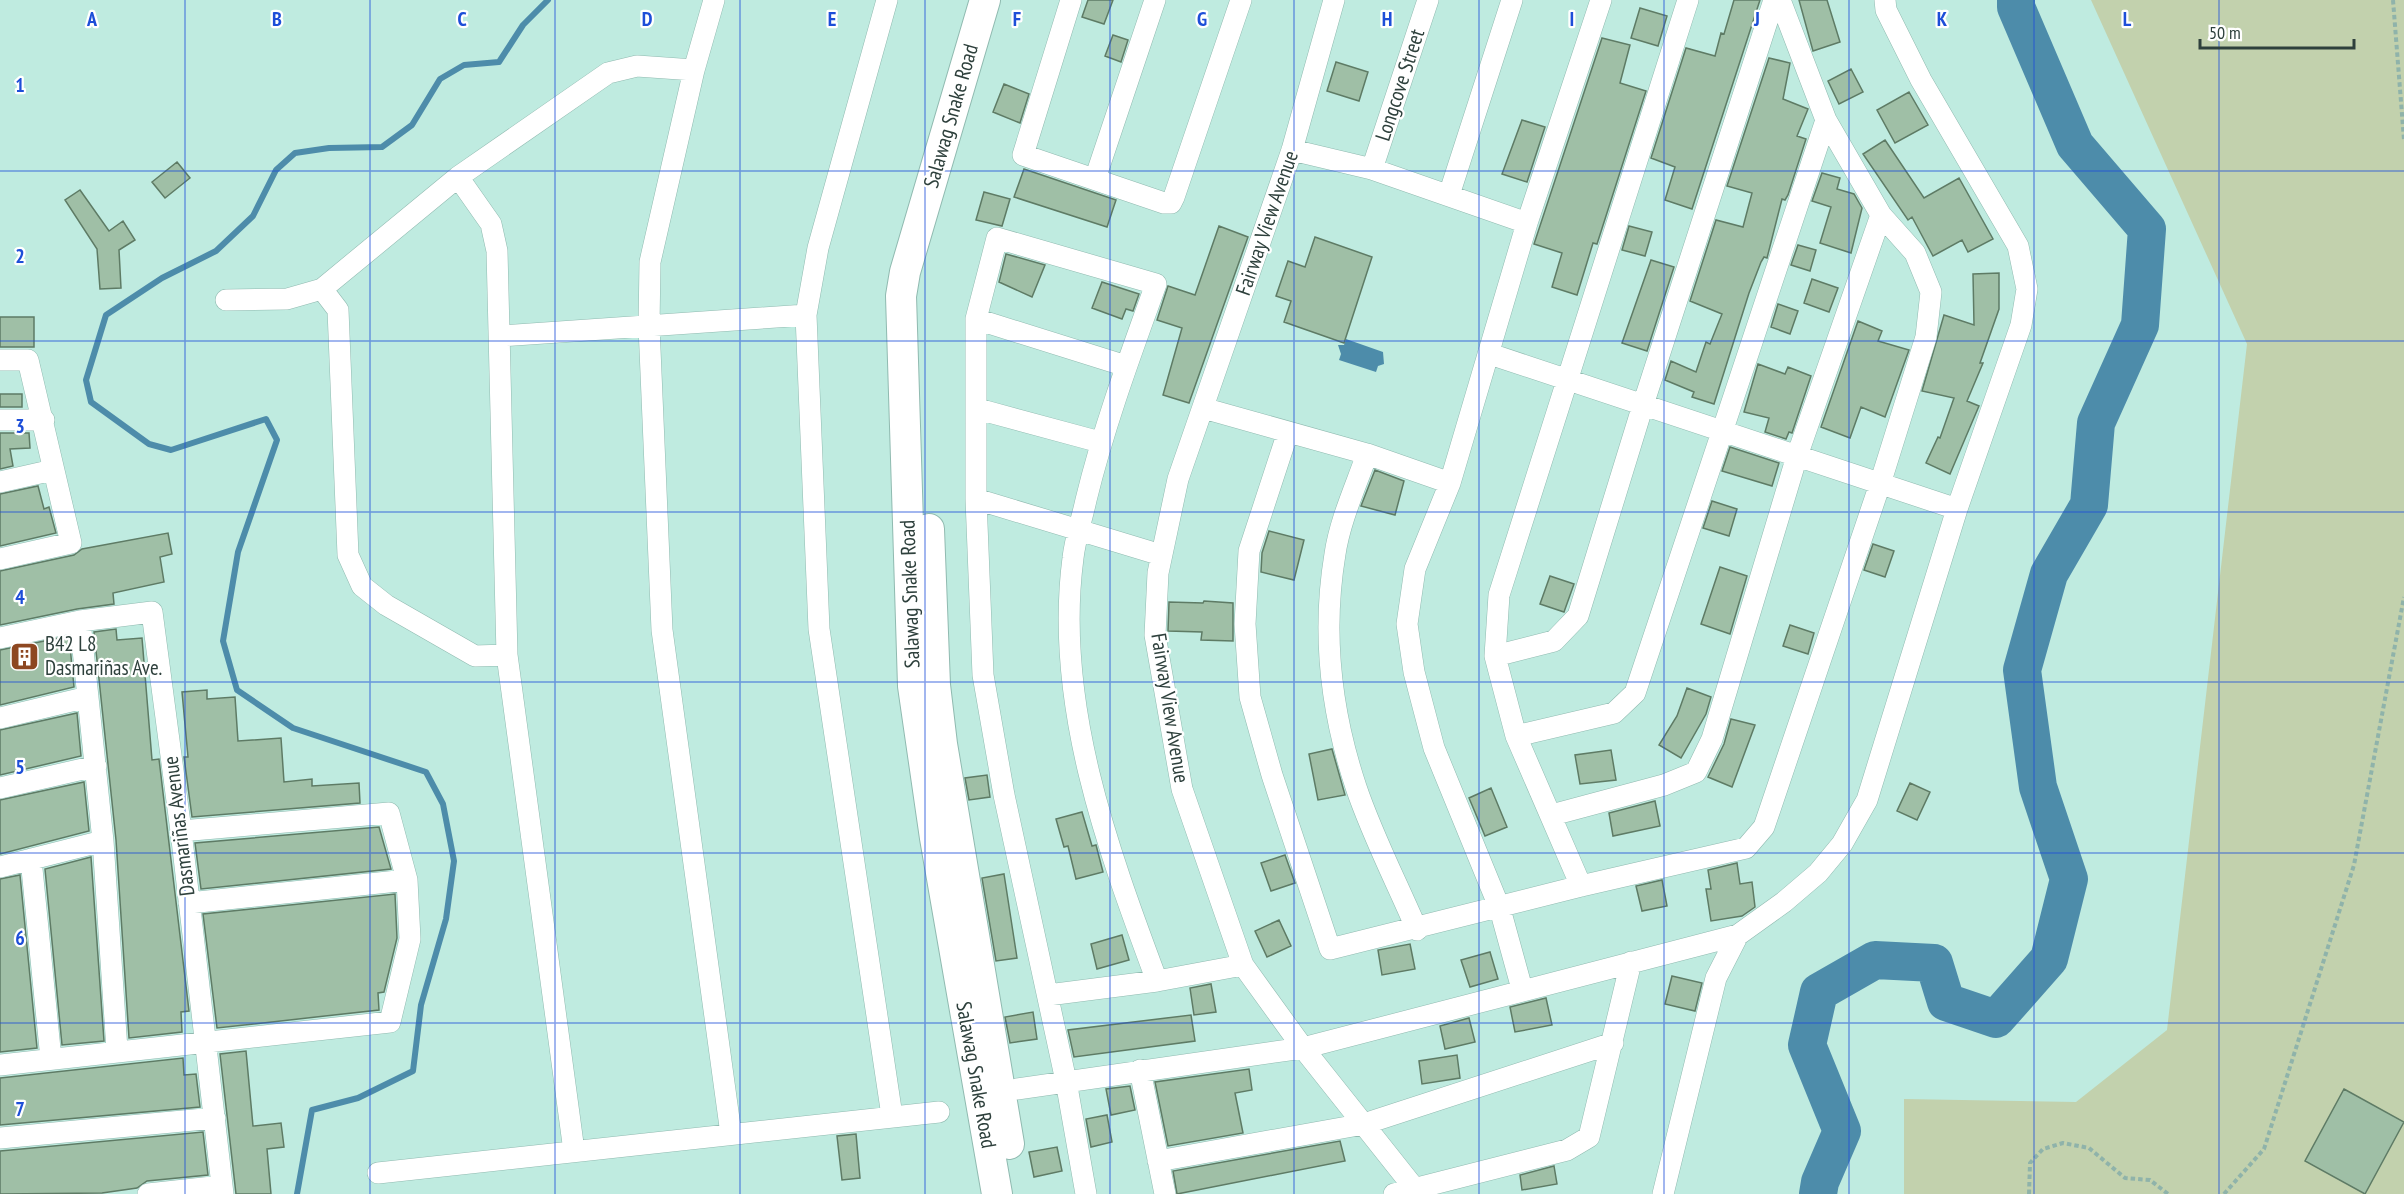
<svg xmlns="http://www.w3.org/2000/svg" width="2404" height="1194" font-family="'PT Sans Narrow',sans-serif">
<rect width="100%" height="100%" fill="#bfebe0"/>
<path fill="#c2d1ad" d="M2091,0H2404V1194H1904V1099L2076,1102L2167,1030L2247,344Z"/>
<path fill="#4d8caa" d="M1346,339L1383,352L1384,364L1378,366L1376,372L1339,360L1341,354L1338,345H1344Z"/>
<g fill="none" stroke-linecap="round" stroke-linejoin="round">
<path stroke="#4d8caa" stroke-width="6" d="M297,1194L312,1110L358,1098L413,1071L421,1005L446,919L454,861L443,804L426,772L293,728L237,690L223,641L238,552L277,440L266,419L171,450L149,444L91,402L86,380L106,315L162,278L216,251L253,216L276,170L295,153L329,148L382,147L412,125L440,79L464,65L499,62L523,25L548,0"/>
<path stroke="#4d8caa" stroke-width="38" d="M1818,1194L1820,1182L1842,1131L1807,1045L1819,992L1875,960L1934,963L1946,1002L1996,1019L2049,959L2069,879L2038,787L2022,670L2049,574L2089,505L2096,423L2140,325L2147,229L2075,145L2016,7V0"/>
</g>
<path fill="#9fbfa6" stroke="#5e7b65" stroke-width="1.5" d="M1088,0H1113L1104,24L1082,17Z
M1734,0H1760L1692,209L1665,200L1675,167L1651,158L1686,48L1715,56L1721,33L1724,34Z
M1799,0H1827L1840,42L1813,51Z
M1640,8L1667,16L1658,46L1631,38Z
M1113,35L1128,40L1121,62L1105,56Z
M1602,38L1630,45L1620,83L1646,91L1597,244L1593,243L1577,295L1552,287L1562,253L1534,244Z
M1769,58L1790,63L1783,99L1808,109L1797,136L1806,139L1788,195L1785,200L1782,199L1767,258L1764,257L1761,262L1749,293L1714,404L1692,397L1694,392L1665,380L1671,361L1696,372L1706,342L1710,344L1722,314L1690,301L1716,220L1743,227L1752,193L1727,186Z
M1336,62L1368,72L1359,101L1327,91Z
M1851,69L1863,92L1839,104L1828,81Z
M1004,84L1029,94L1020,123L993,112Z
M1909,92L1928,125L1895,143L1877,110Z
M1522,120L1545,127L1527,182L1502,174Z
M1885,140L1924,198L1959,178L1993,239L1968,252L1962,240L1933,256L1912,217L1908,220L1863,154Z
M177,162L190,178L165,198L152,182Z
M1024,169L1116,200L1107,227L1014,197Z
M1822,173L1840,178L1837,189L1854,194L1862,208L1851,253L1820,243L1831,207L1812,201Z
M80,190L109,231L123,221L135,240L119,250L121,288L100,289L97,249L65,200Z
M984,192L1010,199L1002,226L976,220Z
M1219,226L1248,237L1189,403L1163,395L1182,328L1157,320L1168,286L1195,295Z
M1629,226L1652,232L1645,256L1622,250Z
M1315,237L1372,257L1344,343L1284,322L1291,301L1276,296L1288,261L1305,267Z
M1798,245L1816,250L1810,271L1791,265Z
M1006,254L1045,265L1032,297L999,282Z
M1651,260L1674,267L1647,351L1622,343Z
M1999,273V309L1980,363H1983L1967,401L1979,406L1950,474L1926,463L1938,437L1940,438L1954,398L1922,391L1944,315L1974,325L1973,274Z
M1812,279L1838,288L1829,312L1804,303Z
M1102,282L1139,294L1133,311L1126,309L1122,319L1092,308Z
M1778,304L1798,311L1790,334L1771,327Z
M0,317H34V347H0Z
M1858,321L1882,331L1878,341L1909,350L1885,417L1861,407L1850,438L1821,427Z
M1758,364L1785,374L1788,367L1811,376L1792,433L1789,432L1786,439L1765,432L1769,418L1744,412Z
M0,394H22V407H0Z
M0,433H29L30,448L10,449L13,466L0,469Z
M1730,447L1779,463L1772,486L1722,471Z
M1375,470L1404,481L1395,515L1361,506Z
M38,486L44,509L49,507L56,533L0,546V494Z
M1712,501L1737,509L1729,536L1703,528Z
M1269,531L1304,540L1294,580L1261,572L1262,553Z
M168,533L172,554L160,557L164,582L113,593L114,604L77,609L0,625V571L74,555L82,549Z
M1873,544L1894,551L1885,577L1864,570Z
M1720,567L1747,576L1730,634L1701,624Z
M1550,576L1574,584L1564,612L1540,604Z
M1204,601L1233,603V641L1201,640L1202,632L1168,631L1169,602L1203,603Z
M1790,625L1814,633L1808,654L1783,646Z
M116,629L117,640L142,638L152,760L159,759L189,1011L181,1012L182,1032L129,1038L116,840L94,632Z
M69,636L74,687L0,705V650Z
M1687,688L1711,697L1706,714L1681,758L1659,745L1677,716Z
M207,690V699L235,697L238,741L281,738L284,782L312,779V786L359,783L360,803L192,817L184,757H188L182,692Z
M77,713L81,756L0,775V730Z
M1731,719L1755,725L1732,787L1708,777L1724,744Z
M1332,749L1345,795L1318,800L1309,754Z
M1611,750L1616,780L1580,784L1575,755Z
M987,775L990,797L969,800L965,778Z
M84,782L89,831L0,854V800Z
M1910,783L1930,792L1917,820L1897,811Z
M1491,788L1507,827L1485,836L1469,798Z
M1655,801L1660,826L1613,836L1609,813Z
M1082,812L1092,846L1096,845L1103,872L1076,879L1068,846L1064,847L1056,819Z
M379,827L391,869L201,889L195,843Z
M1285,855L1295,883L1271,891L1261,863Z
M91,857L104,1041L62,1045L45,869Z
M1737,863L1740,884L1752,882L1755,907L1742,916L1711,921L1706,889H1711L1708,870Z
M1004,874L1017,958L996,961L982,878Z
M20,875L37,1048L0,1052V879Z
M1662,880L1667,906L1642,911L1636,886Z
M395,894L397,938L384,992L378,993L379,1010L217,1028L203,914Z
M1279,920L1291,946L1267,957L1255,931Z
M1122,935L1129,960L1097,969L1091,944Z
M1410,944L1415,969L1382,975L1378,950Z
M1490,952L1498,979L1470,987L1461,960Z
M1672,976L1702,983L1695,1011L1665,1004Z
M1211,984L1216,1012L1194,1015L1190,988Z
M1546,998L1552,1025L1515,1032L1510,1007Z
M1033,1012L1037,1039L1010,1043L1005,1017Z
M1191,1015L1195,1041L1074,1057L1068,1030Z
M1469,1018L1475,1042L1445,1049L1440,1026Z
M246,1051L253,1126L281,1123L284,1147L267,1149L271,1194H236L220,1054Z
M1457,1055L1460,1078L1422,1084L1419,1061Z
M183,1058L184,1075L196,1074L200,1107L0,1125V1078Z
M1249,1069L1252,1090L1235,1093L1243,1133L1168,1146L1155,1082Z
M1130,1086L1135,1110L1111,1115L1106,1089Z
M2344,1089L2404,1122L2365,1194L2305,1161Z
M1107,1115L1112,1142L1091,1147L1086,1119Z
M203,1132L208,1175L147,1181L137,1188L102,1193L0,1194V1151Z
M856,1134L860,1178L842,1180L837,1136Z
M1340,1141L1345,1161L1177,1194L1173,1171Z
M1057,1147L1062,1171L1034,1177L1029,1152Z
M1554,1166L1557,1184L1522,1190L1520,1175Z"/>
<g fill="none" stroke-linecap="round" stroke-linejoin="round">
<defs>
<path id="street" d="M714,0L694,70L650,262L649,326L662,630L731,1134
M887,0L818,248L806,315L819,629L892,1116
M1071,0L1023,155L1164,203H1171L1174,197L1241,0
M1334,0L1292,150L1178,479L1158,573L1155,635L1182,789L1243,965L1303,1048L1419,1194
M1292,150L1372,169L1527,223
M1372,169L1428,0
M458,177L491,224L497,251L507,655L574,1151
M1095,179L1155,0
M1449,195L1512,0
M322,289L338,310L348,555L362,586L386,605L475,656L507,655
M226,300L287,299L322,289L458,177L608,73L637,66L694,70
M976,319L1126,366
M500,336L806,315
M1490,354L1957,509
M0,360H28L71,543L0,559
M1203,408L1367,454L1450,483
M978,409L1100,442
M0,420H44
M1288,432L1249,551L1245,624L1250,697L1272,775L1330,949L1581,886L1746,848L1764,827L1880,484L1926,337L1931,292L1915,253L1881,215L1826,120L1780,0
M1367,454C1356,486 1340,520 1335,554C1322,632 1331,712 1356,787C1372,835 1397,883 1417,930
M0,482L53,470
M976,499L1161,555
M80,621L103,841L117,1050
M0,638L80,621L152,612L181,831L223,1194
M1495,656L1554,641L1578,616L1643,405L1774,0
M0,718L88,697
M1516,736L1614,713L1635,693L1826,120
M0,788L96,766
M1552,815L1664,785L1696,772L1712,739L1797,456L1881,215
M31,859L51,1059
M0,867L103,841
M1581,886L1516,736L1495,656L1499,595L1688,0
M189,903L407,880
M1522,989L1500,909L1434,748L1414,672L1407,624L1415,569L1450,483L1527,223L1601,0
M1048,995L1157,981L1243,965
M0,1065L390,1022L410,939L407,880L389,813L181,831
M1140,1070L1165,1194
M1017,1089L1303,1048L1738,935
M0,1138L215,1118
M1158,1161L1364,1124L1613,1043
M378,1173L939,1112
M148,1194L222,1186
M1086,1194L1066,1081L1004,795L983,675L976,499V319L997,238L1156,284C1130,356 1104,426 1086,500C1082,519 1075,539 1073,558C1054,703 1107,847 1157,981
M1394,1194L1567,1150L1589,1137L1631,962
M1663,1194L1716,978L1738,935L1784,902L1818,873L1842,844L1867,800L1957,509L2021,325L2027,289L2018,246L1921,80L1886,10L1885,0"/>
<path id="secondary" d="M985,0L905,272L901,296L913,686L935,838L997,1194
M929,529L935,685L942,744L1009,1144"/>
</defs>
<use href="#street" stroke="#90bab0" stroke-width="22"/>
<use href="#secondary" stroke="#90bab0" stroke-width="32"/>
<path stroke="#8fb3aa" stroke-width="4" stroke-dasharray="4.5 3" stroke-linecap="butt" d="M2393,0L2404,140
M2029,1194L2030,1163L2043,1149L2063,1143L2089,1148L2125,1178L2150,1180L2168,1194
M2224,1194L2264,1149L2354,865L2404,597"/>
<use href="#street" stroke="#fff" stroke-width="21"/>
<use href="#secondary" stroke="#fff" stroke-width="30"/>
</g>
<path fill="none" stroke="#1d4ed8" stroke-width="1.5" stroke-opacity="0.55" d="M185,0V1194M370,0V1194M555,0V1194M740,0V1194M925,0V1194M1110,0V1194M1294,0V1194M1479,0V1194M1664,0V1194M1849,0V1194M2034,0V1194M2219,0V1194M0,171H2404M0,341H2404M0,512H2404M0,682H2404M0,853H2404M0,1023H2404"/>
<defs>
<symbol id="building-square" viewBox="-11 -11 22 22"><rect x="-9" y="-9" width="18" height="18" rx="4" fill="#8d4721" stroke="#fff"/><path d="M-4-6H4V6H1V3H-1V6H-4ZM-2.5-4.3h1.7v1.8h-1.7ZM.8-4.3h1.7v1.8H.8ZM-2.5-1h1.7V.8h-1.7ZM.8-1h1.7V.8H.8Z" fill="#fff"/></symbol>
</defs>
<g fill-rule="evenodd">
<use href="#building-square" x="8" y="640" width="33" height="33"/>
</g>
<g text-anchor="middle" stroke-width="4.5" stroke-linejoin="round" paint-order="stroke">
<g font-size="21" fill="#2e403c" stroke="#fff">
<text transform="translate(1400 85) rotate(-72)" y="7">Longcove Street</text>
<text transform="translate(951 116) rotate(-74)" y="7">Salawag Snake Road</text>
<text transform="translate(1267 223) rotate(-71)" y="7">Fairway View Avenue</text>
<text transform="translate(910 594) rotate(-92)" y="7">Salawag Snake Road</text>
<text transform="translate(1170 708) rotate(81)" y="7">Fairway View Avenue</text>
<text transform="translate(179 826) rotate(-97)" y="7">Dasmariñas Avenue</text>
<text transform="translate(976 1075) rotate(80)" y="7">Salawag Snake Road</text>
</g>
<g font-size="21" fill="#2e403c" stroke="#fff" text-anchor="start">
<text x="45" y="651">B42 L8<tspan x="45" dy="24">Dasmariñas Ave.</tspan></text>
</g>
</g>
<g font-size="20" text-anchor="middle" font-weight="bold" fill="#1d4ed8" stroke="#fff" stroke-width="4.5" stroke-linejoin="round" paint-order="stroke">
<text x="92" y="26">A</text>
<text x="277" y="26">B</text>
<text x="462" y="26">C</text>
<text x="647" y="26">D</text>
<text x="832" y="26">E</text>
<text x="1017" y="26">F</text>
<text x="1202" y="26">G</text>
<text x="1387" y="26">H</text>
<text x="1572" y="26">I</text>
<text x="1757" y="26">J</text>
<text x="1942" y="26">K</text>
<text x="2127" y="26">L</text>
<text x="20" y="92">1</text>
<text x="20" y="263">2</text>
<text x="20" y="433">3</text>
<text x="20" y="604">4</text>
<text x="20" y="774">5</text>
<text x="20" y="945">6</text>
<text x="20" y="1116">7</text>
</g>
<path d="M2200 39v9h154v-9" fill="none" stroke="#2e403c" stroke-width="3"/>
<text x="2209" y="39" font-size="18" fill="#2e403c" stroke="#ffffff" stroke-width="4.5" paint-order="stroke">50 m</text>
</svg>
